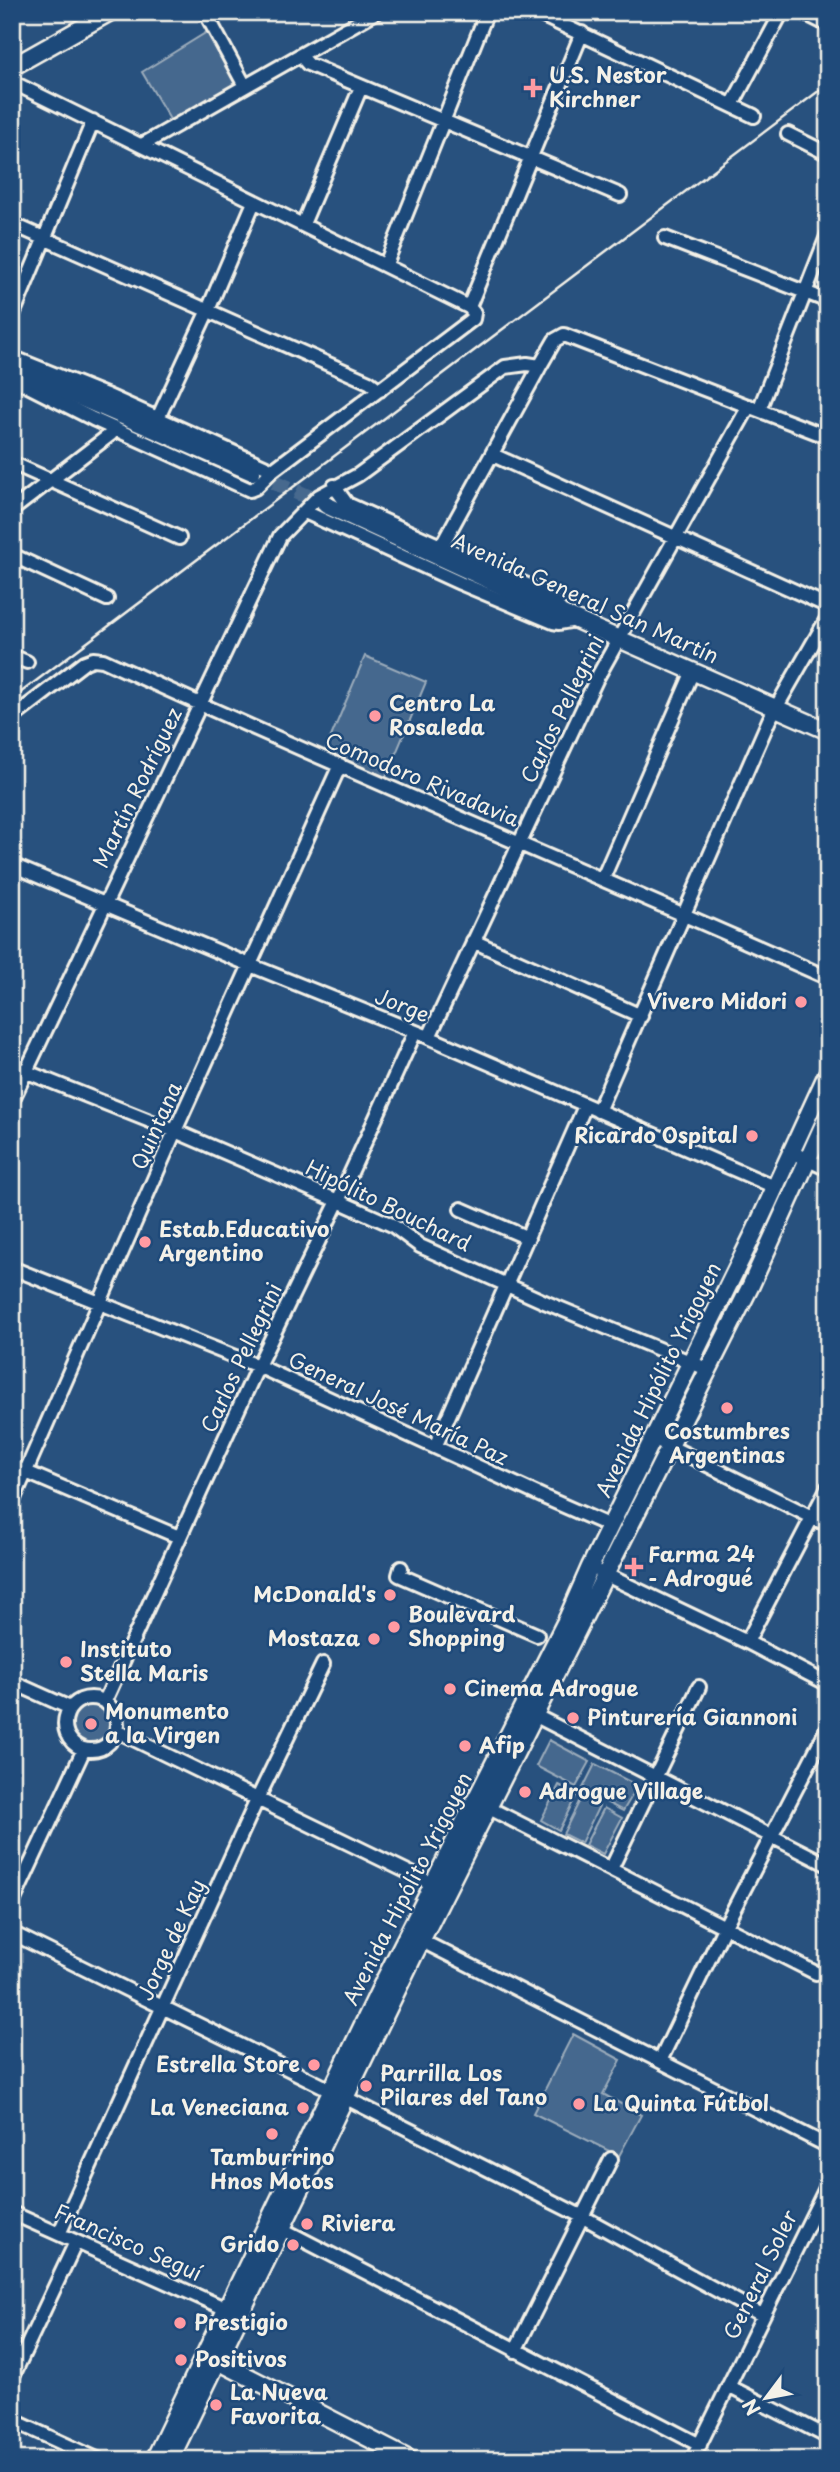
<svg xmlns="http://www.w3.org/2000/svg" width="840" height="2472" font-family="'Playpen Sans',sans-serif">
<rect width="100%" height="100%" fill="#28517e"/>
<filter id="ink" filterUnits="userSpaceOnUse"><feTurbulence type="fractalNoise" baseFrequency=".0143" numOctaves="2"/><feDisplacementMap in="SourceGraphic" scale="14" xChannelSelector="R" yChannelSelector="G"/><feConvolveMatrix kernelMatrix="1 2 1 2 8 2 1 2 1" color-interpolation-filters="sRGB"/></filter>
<g filter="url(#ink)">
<path fill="#45688e" stroke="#9cacbb" stroke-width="2" d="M212,29L240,85L172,123L142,72Z
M365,656L426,682L386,777L325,751Z
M69 1724a21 21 0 1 1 42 0a21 21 0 1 1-42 0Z
M549,1740L590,1762L576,1787L536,1766Z
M595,1764L638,1786L623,1811L582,1790Z
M559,1785L577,1794L559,1830L541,1820Z
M582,1796L599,1806L581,1843L563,1834Z
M604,1808L622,1818L603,1854L585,1845Z
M573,2034L621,2060L603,2094L641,2115L619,2156L533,2113Z"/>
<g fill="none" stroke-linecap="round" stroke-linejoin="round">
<path stroke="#47698e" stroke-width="16" stroke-dasharray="16 8" stroke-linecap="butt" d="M252,472L326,505"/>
<defs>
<path id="minor" d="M205,12L245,86
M535,12L754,116
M802,12L828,25
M300,55L308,64L620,195
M12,82L469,307L474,313L473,319L273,470L255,488L250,490L93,419L12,378
M732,105L782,12
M788,134L828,154
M142,145L376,12
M12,224L369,382L380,390
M303,224L361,87
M665,238L828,301
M386,264L487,12
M469,307L582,33
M12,317L93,121
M12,357L106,395L273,470
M759,410L828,234
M158,418L208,310L254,202
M493,455L828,606
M12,463L179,538
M334,486L347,504L545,593L555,602L563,614
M12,510L111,434L115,428
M305,512L460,583L553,622L559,623L576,620
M442,545L540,366L555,340L564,335L828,437
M12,555L107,599
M12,656L27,662
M12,718L85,662L93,659L103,660C342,770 587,871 828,978
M12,865L250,965L426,1036L775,1187
M603,878L693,671
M473,941L641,1016
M429,1037L597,678L749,406
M12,1066L175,1131L338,1201L392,1225L420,1246L547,1303L707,1369
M12,1101L280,536L319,496L358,475L505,367L527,364L540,366
M598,1111L769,720L828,617
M791,1152L828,1169
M461,1209L528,1238
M12,1268L258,1366L546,1498L610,1526
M653,1438L828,1525
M435,1447L585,1106
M12,1466L179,1537
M12,1503L175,1131L340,765
M401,1568L399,1575L537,1635
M600,1572L747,1642L828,1684
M747,1642L828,1487
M12,1682L70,1708
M65 1724a26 26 0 1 1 52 0a26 26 0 1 1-52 0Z
M105,1701L258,1366L338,1201L415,1032
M536,1716L828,1865
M117,1731L441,1888
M489,1808L816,1973
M611,1869L699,1687
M12,1904L84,1749
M12,1933L331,2090
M416,1938L828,2146
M660,2061L724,1928L828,1727
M344,2097L583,2217L762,2315
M12,2213L233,2312
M280,2228L700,2445
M59,2234L257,1800L323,1664
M515,2351L611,2159
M12,2378L76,2242
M728,2386L828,2437
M12,2420L99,2460
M692,2460L828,2184"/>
<path id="major" d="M12,67L110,12
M12,368L252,472
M326,505L576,620L828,731
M210,2357L411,2460
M154,2460L382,1985L568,1617L590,1567L755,1231L828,1072
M170,2460L413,1957L751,1285L828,1115"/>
</defs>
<use href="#minor" stroke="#f4f1e8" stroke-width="18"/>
<use href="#major" stroke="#f4f1e8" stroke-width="21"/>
<use href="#minor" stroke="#1f4a7a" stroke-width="12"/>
<use href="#major" stroke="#1f4a7a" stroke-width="16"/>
<path stroke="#f4f1e8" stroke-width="2.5" d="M12,699L828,84"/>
</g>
</g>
<g fill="#ff9aa2" stroke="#1f4a7a" stroke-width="2.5">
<path d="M529.5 77.5h7v7h7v7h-7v7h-7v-7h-7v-7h7z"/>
<circle cx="375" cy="716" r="7"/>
<circle cx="801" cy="1002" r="7"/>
<circle cx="752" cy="1136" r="7"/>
<circle cx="145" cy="1242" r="7"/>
<circle cx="727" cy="1408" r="7"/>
<path d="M630.5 1556.5h7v7h7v7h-7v7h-7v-7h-7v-7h7z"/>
<circle cx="390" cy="1595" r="7"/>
<circle cx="394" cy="1627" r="7"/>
<circle cx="374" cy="1639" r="7"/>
<circle cx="66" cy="1662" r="7"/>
<circle cx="450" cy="1689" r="7"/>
<circle cx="573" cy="1718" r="7"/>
<circle cx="91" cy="1724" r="7"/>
<circle cx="465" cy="1746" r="7"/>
<circle cx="525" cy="1792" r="7"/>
<circle cx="314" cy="2065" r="7"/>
<circle cx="366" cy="2086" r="7"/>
<circle cx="579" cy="2104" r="7"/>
<circle cx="303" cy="2108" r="7"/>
<circle cx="272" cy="2134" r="7"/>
<circle cx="307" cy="2224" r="7"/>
<circle cx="293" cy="2245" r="7"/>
<circle cx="180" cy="2323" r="7"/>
<circle cx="181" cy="2360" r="7"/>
<circle cx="216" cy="2405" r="7"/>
</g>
<g text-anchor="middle" stroke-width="5" stroke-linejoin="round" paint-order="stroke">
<g font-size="21" font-weight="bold" fill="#f4f1e8" stroke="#1f4a7a" text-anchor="start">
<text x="549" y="83">U.S. Nestor<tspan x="549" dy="24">Kirchner</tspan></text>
<text x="389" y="711">Centro La<tspan x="389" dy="24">Rosaleda</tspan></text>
<text x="787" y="1009" text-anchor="end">Vivero Midori</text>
<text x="738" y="1143" text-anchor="end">Ricardo Ospital</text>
<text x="159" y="1237">Estab.Educativo<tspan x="159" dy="24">Argentino</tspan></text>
<text x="727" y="1439" text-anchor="middle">Costumbres<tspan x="727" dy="24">Argentinas</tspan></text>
<text x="648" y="1562">Farma 24<tspan x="648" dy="24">- Adrogué</tspan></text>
<text x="376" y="1602" text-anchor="end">McDonald's</text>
<text x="408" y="1622">Boulevard<tspan x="408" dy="24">Shopping</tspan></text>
<text x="360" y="1646" text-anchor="end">Mostaza</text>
<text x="80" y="1657">Instituto<tspan x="80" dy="24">Stella Maris</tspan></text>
<text x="464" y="1696">Cinema Adrogue</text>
<text x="105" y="1719">Monumento<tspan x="105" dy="24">a la Virgen</tspan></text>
<text x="587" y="1725">Pinturería Giannoni</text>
<text x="479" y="1753">Afip</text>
<text x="539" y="1799">Adrogue Village</text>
<text x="300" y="2072" text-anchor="end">Estrella Store</text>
<text x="380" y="2081">Parrilla Los<tspan x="380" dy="24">Pilares del Tano</tspan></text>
<text x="593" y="2111">La Quinta Fútbol</text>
<text x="289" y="2115" text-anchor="end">La Veneciana</text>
<text x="272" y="2165" text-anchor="middle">Tamburrino<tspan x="272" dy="24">Hnos Motos</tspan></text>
<text x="321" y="2231">Riviera</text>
<text x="279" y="2252" text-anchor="end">Grido</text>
<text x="194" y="2330">Prestigio</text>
<text x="195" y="2367">Positivos</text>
<text x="230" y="2400">La Nueva<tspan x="230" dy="24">Favorita</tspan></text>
</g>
<g font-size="21" fill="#f4f1e8" stroke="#1f4a7a">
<text transform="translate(585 599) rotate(24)" y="7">Avenida General San Martín</text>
<text transform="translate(563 709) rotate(-64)" y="7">Carlos Pellegrini</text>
<text transform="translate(422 780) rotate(23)" y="7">Comodoro Rivadavia</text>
<text transform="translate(138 788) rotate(-64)" y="7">Martín Rodríguez</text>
<text transform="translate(402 1006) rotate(22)" y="7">Jorge</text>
<text transform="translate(157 1126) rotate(-66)" y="7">Quintana</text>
<text transform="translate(388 1206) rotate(26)" y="7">Hipólito Bouchard</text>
<text transform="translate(242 1358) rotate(-65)" y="7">Carlos Pellegrini</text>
<text transform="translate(659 1380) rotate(-64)" y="7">Avenida Hipólito Yrigoyen</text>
<text transform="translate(398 1409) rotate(25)" y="7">General José María Paz</text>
<text transform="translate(408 1889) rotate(-63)" y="7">Avenida Hipólito Yrigoyen</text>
<text transform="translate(172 1940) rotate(-65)" y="7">Jorge de Kay</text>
<text transform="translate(128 2243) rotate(24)" y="7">Francisco Seguí</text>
<text transform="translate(761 2275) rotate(-64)" y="7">General Soler</text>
</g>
</g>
<rect width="840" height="2472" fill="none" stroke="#1f4a7a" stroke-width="42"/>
<rect x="21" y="21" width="798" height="2430" fill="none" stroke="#f4f1e8" stroke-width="2.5" filter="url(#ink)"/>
<g transform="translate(766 2398) rotate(238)" stroke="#1f4a7a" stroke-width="5" paint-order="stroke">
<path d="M0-5L12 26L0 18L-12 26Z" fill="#f4f1e8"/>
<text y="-10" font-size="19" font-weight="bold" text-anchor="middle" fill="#f4f1e8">N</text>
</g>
</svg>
